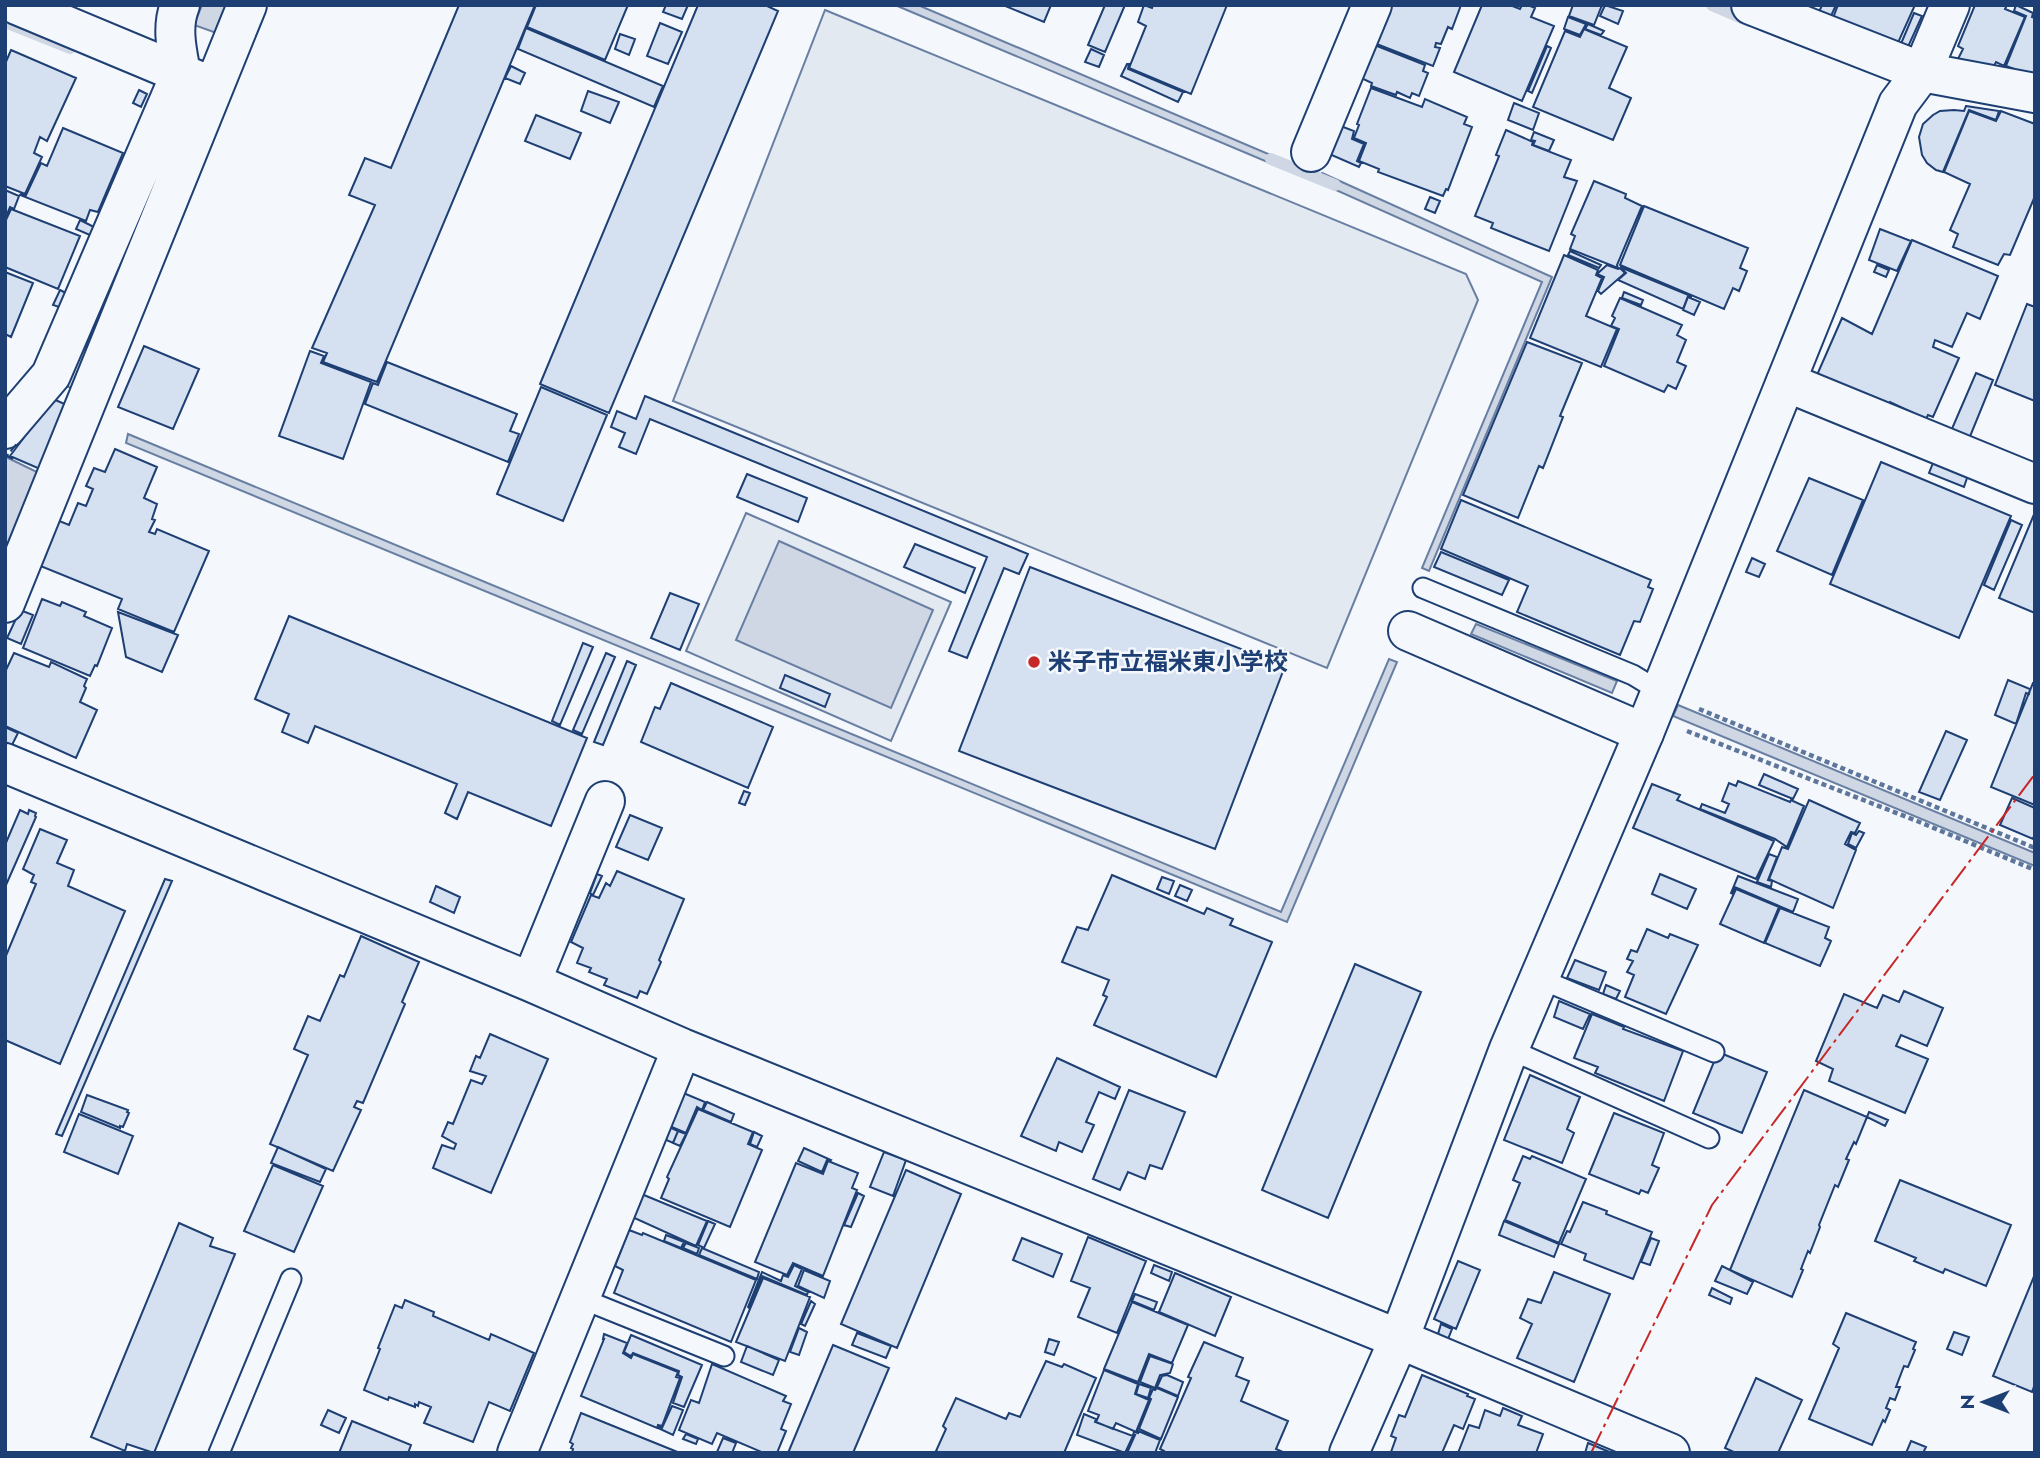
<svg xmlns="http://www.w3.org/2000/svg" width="2040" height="1458" font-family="Jost,'Noto Sans JP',sans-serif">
<rect width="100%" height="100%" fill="#f4f7fb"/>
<path fill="#e3e9f0" stroke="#687fa3" stroke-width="2" d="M825,10L1466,274L1478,300L1327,668L673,401Z
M89,321L101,325L75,389L62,385Z
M746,513L951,602L891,741L686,651Z"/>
<path fill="#cfd7e4" stroke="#687fa3" stroke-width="2" d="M202,5H235L222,35L194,25Z
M895,5H918L1287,162L1284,169Z
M1322,173L1552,277L1429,571L1422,568L1542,282L1318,182Z
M128,434L1281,912L1389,659L1397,662L1287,922L126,443Z
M6,457L41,474L5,559V459Z
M779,541L933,610L891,708L736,640Z
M1476,624L1617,681L1612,693L1471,634Z
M1678,705L2035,853V866L1673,716Z"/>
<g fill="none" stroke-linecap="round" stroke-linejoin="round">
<path stroke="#cfd7e4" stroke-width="12" d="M1712,5L1749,21
M5,22L70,48
M1271,159L1335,185"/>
</g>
<path fill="#d5e0f0" stroke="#1d3f73" stroke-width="2" d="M459,5H535L377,382L323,362L327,353L312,348L375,205L349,195L365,158L391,168Z
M536,5H628L605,60L527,27Z
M666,5H688L682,19L663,12Z
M698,5H765L778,11L609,413L540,384Z
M1003,5H1051L1044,22Z
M1105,5H1125L1105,52L1088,45Z
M1144,5L1152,8L1153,5H1227L1191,94L1129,68L1146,26L1138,22Z
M1391,5H1461L1452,29L1448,27L1441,44L1436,43L1435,47L1440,48L1433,66L1374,43Z
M1482,5H1510L1520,9L1522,5H1528L1535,8L1531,17L1554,26L1522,101L1454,72Z
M1573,5H1602L1594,25L1569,16Z
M1605,5L1623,11L1618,24L1600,16Z
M1822,5H1836L1831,16L1819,12Z
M1838,5H1915L1897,45L1833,18Z
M1975,5H2007L2005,9L2025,17L2004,66L1996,62L1992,70L1961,64L1958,59L1963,49L1958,46Z
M2016,5L2033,13L2032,17L2035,18V72L2033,76L2006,66L2026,16L2014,11Z
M1914,13L1922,16L1907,49L1900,46Z
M1568,17L1586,24L1580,35L1564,29Z
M660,23L682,32L668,64L647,56Z
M1588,24L1604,31L1601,35L1585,29Z
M526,28L663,86L654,107L518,49Z
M1584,29L1627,47L1609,88L1631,98L1613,140L1533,107L1565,31L1580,37Z
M620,34L635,39L629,55L615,49Z
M1372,44L1425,65L1423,71L1428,73L1419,96L1412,93L1410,98L1397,92L1396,95L1371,86L1372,83L1359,77Z
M1547,46L1551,48L1532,93L1528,91Z
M1091,49L1104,55L1099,67L1085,62Z
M11,50L76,78L47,141L40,137L34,153L42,157L25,194L5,186V64Z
M1127,64H1129L1128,69L1183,92L1178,102L1121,76Z
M511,66L525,73L520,84L505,78Z
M1371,88L1422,107L1425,99L1467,117L1464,124L1472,127L1448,190L1446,189L1443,196L1378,172L1379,169L1359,161L1366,143L1354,138L1359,125L1357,124Z
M139,90L147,94L141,107L133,103Z
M588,91L619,102L610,123L581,111Z
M1514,103L1539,113L1533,130L1508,120Z
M1966,106L1999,111L1996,120L1969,110L1943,172L1936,170L1927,163L1922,155L1919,137L1923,124L1933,115L1940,111L1954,110L1964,111Z
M1969,111L1996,121L2001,111L2035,124V196L2010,255L2004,254L1998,265L1953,247L1958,234L1950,230L1970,184L1944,172Z
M536,115L581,133L570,159L525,141Z
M1338,125L1354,131L1352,139L1364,144L1357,161L1361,163L1359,167L1327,153Z
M63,128L123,153L98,212L90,210L86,221L20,195L21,194L26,195L41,163L47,166Z
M1506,130L1533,142L1532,145L1571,160L1564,177L1577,181L1549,251L1491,228L1493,223L1475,216L1499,156L1496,155Z
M1534,132L1554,140L1549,151L1533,145L1535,141L1531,140Z
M1594,181L1626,194L1625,198L1642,206L1617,265L1618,268L1570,249L1575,236L1571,234Z
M5,190L19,196L14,209L10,207L5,219Z
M1430,197L1440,201L1435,213L1425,209Z
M1644,206L1748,248L1740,268L1747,271L1739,291L1733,288L1724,309L1620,265Z
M11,209L80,236L58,289L5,267V222Z
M80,220L96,228L92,236L76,229Z
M1880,229L1911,241L1897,271L1869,260Z
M1912,240L1998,276L1980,319L1967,313L1952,347L1935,340L1933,347L1959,358L1933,417L1928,415L1926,419L1890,402L1888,405L1817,375L1842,318L1872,334Z
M1570,251L1601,265L1599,268L1568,255Z
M1564,255L1598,270L1596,275L1602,278L1586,316L1617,329L1601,367L1530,338Z
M1607,265L1618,269L1620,268L1625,273L1601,294L1598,291L1604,277L1597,274Z
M1877,265L1889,270L1886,277L1874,272Z
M1620,267L1691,296V297L1688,296L1683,309L1618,280L1626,273Z
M5,272L33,283L11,337L5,334Z
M60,290L68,294L62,308L53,305Z
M1624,292L1643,300L1641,305L1622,298Z
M1688,297L1700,302L1694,315L1683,310Z
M1620,298L1682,325L1677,335L1686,340L1677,362L1686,366L1676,389L1668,385L1664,392L1604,366L1619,329L1611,326L1615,318L1612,316Z
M2027,304L2035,307V401L1995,385Z
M1527,342L1582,363L1560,416L1563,417L1543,468L1539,466L1518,518L1463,495Z
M144,346L199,369L173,429L118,407Z
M310,351L324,356L321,363L371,382L343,459L279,436Z
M387,362L517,414L510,431L519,434L508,462L365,404L373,383L378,385Z
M1976,373L1993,380L1969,439L1951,431Z
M541,387L607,415L563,521L497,494Z
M645,396L1028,554L1019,574L1004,568L967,658L949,651L987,557L650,419L636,454L619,447L625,433L611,427L617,411L636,419Z
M53,399L67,405L40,469L10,456Z
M115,449L157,467L144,498L157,504L152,519L155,520L149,532L155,534L157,529L209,551L174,632L118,609L122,599L38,565L57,520L69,525L78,503L86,506L93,489L86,486L94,468L105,472Z
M1935,458L1969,472L1964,487L1929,473Z
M1881,462L2011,516L1959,638L1830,584Z
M747,474L807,498L798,522L737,497Z
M1809,478L1863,500L1832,575L1777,551Z
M1461,500L1651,580L1648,587L1653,589L1640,622L1634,621L1620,655L1517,612L1528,586L1441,549Z
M2035,512V613L1999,598Z
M2011,520L2022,525L1994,590L1984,585Z
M915,544L975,568L965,593L904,567Z
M1441,552L1509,580L1502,595L1434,567Z
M1752,558L1765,564L1759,577L1746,572Z
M1030,567L1285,666L1215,849L959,751Z
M670,593L699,604L680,650L651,638Z
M42,599L60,606L62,602L86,612L84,616L112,628L97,666L95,665L90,676L23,648Z
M20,610L33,615L21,644L7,638Z
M118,612L178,635L162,672L126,657Z
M289,616L587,738L551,826L468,792L457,819L445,813L457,784L315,726L308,743L282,732L289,714L255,699Z
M583,643L593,647L560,725L552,721Z
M14,653L49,667L51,662L87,679L84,686L86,688L80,702L97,710L76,758L5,726V672Z
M606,653L615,657L582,734L573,730Z
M627,661L636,665L603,745L594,742Z
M785,675L830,694L825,707L780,688Z
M2008,680L2030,689L2029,694L2026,693L2016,724L1995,715Z
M671,683L773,727L748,788L641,742L655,707L660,709Z
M2033,683H2035V805L1991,787Z
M5,727L18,733L12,745L5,742Z
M1946,731L1967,740L1940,800L1919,792Z
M1764,774L1798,789L1793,799L1759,785Z
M1738,781L1790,802L1791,800L1804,806L1787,847L1775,839L1700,809L1702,804L1725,813L1729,804L1722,801L1729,783L1736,786Z
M1652,784L1680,795L1677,800L1774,841L1756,879L1633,828Z
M744,791L750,793L745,805L739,803Z
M2012,798L2035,808V834L2033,839L2000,825Z
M1809,800L1860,823L1855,833L1851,832L1845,844L1856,850L1833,908L1769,879L1782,847L1788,849Z
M20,810L28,814L29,810L36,813L35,816L36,817L6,885L5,845Z
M630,815L662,828L648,860L616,847Z
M40,829L67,840L57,863L74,870L68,886L125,911L60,1064L5,1040V958L36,884L31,882L34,875L23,869Z
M1859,831L1864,833L1856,848L1848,844L1852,833L1856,835Z
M1769,854L1777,857L1768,880L1772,881L1771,887L1757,882Z
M617,871L684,899L659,960L661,962L647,994L640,991L637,998L604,985L607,979L589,972L591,968L577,963L583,948L571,942L591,895L599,898L606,883L610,886Z
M597,874L602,876L593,895L590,893Z
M1660,874L1696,889L1687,909L1652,894Z
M1112,875L1204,914L1207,908L1233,919L1230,925L1272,942L1216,1077L1094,1025L1107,997L1103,995L1109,980L1062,962L1077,927L1088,930Z
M1738,876L1798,899L1793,912L1735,887L1733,894L1731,893Z
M1162,877L1174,881L1169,894L1157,889Z
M165,879L172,881L62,1136L56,1134Z
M1180,885L1192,890L1187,901L1175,896Z
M436,886L460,897L454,913L430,902Z
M1736,889L1779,907L1764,943L1720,924Z
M1780,908L1829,927L1825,938L1831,941L1820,966L1765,943Z
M1647,929L1668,938L1670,934L1698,945L1666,1014L1625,997L1634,975L1627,972L1633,961L1627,959L1631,950L1637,952Z
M361,936L419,962L402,1002L405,1004L363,1103L357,1101L354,1107L361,1110L333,1171L270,1144L308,1055L294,1049L308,1016L320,1021L340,975L344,977Z
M1575,960L1606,972L1599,990L1567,978Z
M1355,964L1421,992L1328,1218L1262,1190Z
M1606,985L1620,991L1616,999L1603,994Z
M1904,991L1943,1008L1927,1046L1901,1035L1896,1046L1928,1059L1905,1113L1829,1081L1833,1069L1816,1061L1844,994L1877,1008L1883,995L1899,1002Z
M1559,1001L1590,1014L1583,1029L1554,1017Z
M1592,1014L1624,1027L1623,1029L1683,1051L1664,1101L1595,1073L1598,1067L1574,1058Z
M490,1034L548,1059L491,1193L433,1168L442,1145L454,1149L456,1144L442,1136L448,1122L453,1124L471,1080L482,1084L486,1076L470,1071L476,1056L480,1058Z
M1718,1052L1767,1072L1742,1133L1693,1113Z
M1057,1058L1120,1087L1115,1099L1099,1092L1086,1122L1094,1125L1082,1152L1059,1142L1056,1151L1021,1136Z
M1530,1075L1580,1097L1567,1129L1574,1133L1562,1163L1504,1140Z
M1129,1090L1185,1112L1162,1169L1150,1165L1145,1179L1128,1172L1120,1190L1093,1179Z
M1804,1090L1867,1117L1856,1144L1854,1142L1846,1159L1849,1160L1838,1187L1835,1185L1819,1225L1820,1227L1810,1253L1808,1251L1801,1269L1803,1270L1792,1297L1730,1270Z
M681,1092L705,1102L702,1110L697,1107L686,1133L667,1125Z
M87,1095L128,1110L127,1112L129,1113L123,1127L120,1126V1128L81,1112Z
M707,1102L734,1114L731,1122L703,1110Z
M698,1109L753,1132L748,1144L762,1150L730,1227L661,1198L669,1179L667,1177Z
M1869,1112L1888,1120L1885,1126L1867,1117Z
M1614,1113L1664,1133L1652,1165L1659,1168L1648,1193L1641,1190L1639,1194L1589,1174Z
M79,1114L133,1136L118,1174L64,1152Z
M667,1126L678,1131L673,1143L662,1138Z
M678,1131L686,1134L680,1146L673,1143Z
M754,1132L762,1136L757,1147L750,1144Z
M278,1147L326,1169L320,1182L271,1163Z
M804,1148L831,1160L830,1161L827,1160L822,1172L798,1161Z
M884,1152L906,1160L893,1196L870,1187Z
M1523,1156L1530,1159L1532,1156L1586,1179L1559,1243L1505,1220L1520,1183L1513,1180Z
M828,1161L858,1173L852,1188L857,1190L823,1276L793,1263L787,1275L755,1262L796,1163L823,1174Z
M273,1165L323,1186L294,1252L244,1231Z
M906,1170L961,1194L897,1348L841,1324Z
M1900,1180L2011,1225L1986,1286L1945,1269L1943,1273L1914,1261L1916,1258L1875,1241Z
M639,1193L707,1221L696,1246L630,1216Z
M858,1193L864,1196L851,1227L844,1225Z
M1583,1202L1607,1211L1606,1214L1652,1232L1633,1279L1584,1260L1586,1254L1561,1244L1567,1231L1570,1232Z
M708,1221L715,1224L704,1248L698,1245Z
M1504,1221L1559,1244L1554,1257L1499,1235Z
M179,1223L213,1238L210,1246L235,1254L154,1453L127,1444L125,1451L91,1437Z
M629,1230L642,1235L643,1233L756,1280L731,1342L614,1293L623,1270L615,1266Z
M666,1235L684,1242L681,1248L664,1241Z
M1088,1237L1146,1261L1117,1333L1078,1317L1090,1288L1071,1281Z
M1022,1238L1062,1254L1053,1277L1013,1260Z
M1651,1238L1659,1241L1650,1265L1641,1262Z
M686,1243L699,1248L697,1254L683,1248Z
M702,1248L759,1272L757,1279L699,1255Z
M1458,1261L1480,1270L1456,1329L1434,1319Z
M794,1265L802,1269L795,1286L808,1292L807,1295L762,1276L749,1308L748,1307L762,1272L781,1281L783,1275L788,1277Z
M1154,1265L1172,1272L1169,1281L1151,1273Z
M1722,1266L1753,1282L1747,1294L1715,1281Z
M804,1270L830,1281L824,1298L798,1286Z
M1554,1272L1610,1294L1574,1382L1517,1358L1532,1324L1520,1318L1528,1299L1541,1303Z
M1175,1273L1231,1297L1215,1336L1159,1312Z
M2035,1274V1384L2032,1392L1993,1376Z
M763,1278L810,1297L785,1361L736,1342Z
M1712,1288L1732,1298L1730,1304L1709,1295Z
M1135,1294L1157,1302L1154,1310L1132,1301Z
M405,1300L434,1312L433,1316L489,1340L491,1334L534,1353L510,1411L489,1402L473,1442L424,1423L431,1407L419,1402L418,1406L415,1404V1407L389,1397L388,1400L364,1390L380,1349L378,1348L395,1305L402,1308Z
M811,1301L815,1304L805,1326L801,1324Z
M1132,1302L1188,1325L1172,1363L1149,1354L1138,1382L1104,1369Z
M1846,1313L1916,1342L1913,1349L1915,1350L1908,1367L1904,1366L1896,1387H1900L1895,1400L1890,1398L1886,1408L1890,1410L1885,1422L1883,1420L1872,1445L1809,1419L1839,1348L1833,1344Z
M1441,1324L1452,1329L1448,1339L1438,1334Z
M799,1328L807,1332L799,1355L790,1352Z
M1954,1332L1969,1337L1962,1355L1947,1349Z
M857,1333L891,1346L886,1358L852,1345Z
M604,1334L627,1343L623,1353L631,1358L633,1354L678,1372L676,1377L680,1378L662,1426L658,1425L657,1428L581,1396L604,1339H603Z
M631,1335L702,1365L684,1407L673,1403L682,1377L678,1375L679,1371L633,1353L631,1356L624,1352Z
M1049,1339L1059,1342L1054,1355L1045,1352Z
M1204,1342L1243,1358L1236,1376L1249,1381L1241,1401L1288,1421L1276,1449L1285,1453H1163L1164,1451L1160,1449L1191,1378L1188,1377Z
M833,1345L889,1368L853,1453H788Z
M747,1346L779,1360L773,1375L741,1362Z
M1150,1356L1173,1364L1170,1373L1160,1375L1155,1388L1140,1382Z
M1046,1361L1062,1367L1064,1364L1096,1378L1064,1453H940L936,1451L946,1429L943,1426L956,1398L1006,1419L1009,1413L1020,1417Z
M712,1364L786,1396L783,1401L791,1404L781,1429L786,1431L777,1453H764L717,1433L712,1444L679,1430L691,1400L699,1403Z
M1104,1370L1138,1384L1135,1394L1149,1400L1136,1432L1116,1423L1113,1429L1096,1422L1099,1415L1088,1411Z
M1167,1375L1183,1382L1178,1396L1157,1387L1162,1376Z
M1422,1375L1468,1394L1467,1396L1475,1399L1463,1429L1454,1425L1442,1453L1391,1452L1396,1438L1391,1436L1399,1415L1405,1417Z
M1756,1378L1802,1400L1778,1453H1736L1725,1448Z
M1139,1384L1151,1388L1148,1398L1136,1394Z
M1157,1388L1178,1397L1161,1439L1139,1429L1151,1399L1149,1398L1153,1389L1155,1390Z
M672,1406L683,1410L673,1435L658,1428L659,1426L662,1428Z
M1503,1408L1522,1416L1518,1425L1543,1434L1536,1453H1458L1469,1425L1479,1428L1485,1410L1500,1416Z
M328,1410L346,1418L339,1433L321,1425Z
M581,1413L680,1453H572L573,1449L571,1448L573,1444L570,1442Z
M1084,1414L1096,1419L1095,1422L1133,1436L1125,1453L1077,1435Z
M352,1421L411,1445L408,1453H339Z
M1138,1431L1160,1440L1155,1453H1127L1135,1435H1133L1134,1432L1138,1433Z
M686,1434L698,1439L696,1444L683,1439Z
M723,1438L736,1443L732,1453L717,1452Z
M1911,1441L1926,1447L1923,1453H1906Z
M1588,1443L1612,1453H1585Z"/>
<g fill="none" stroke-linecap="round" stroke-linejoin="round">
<defs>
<path id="service" d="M1423,588L1633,675L1661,692
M1538,978L1714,1052
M1509,1049L1709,1138
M580,1298L724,1356
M219,1453L291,1279"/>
<path id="minor" d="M17,5L199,81
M1751,5L1922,72L2035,93
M1922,72L1950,5
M1311,152L1372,5
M1786,382L2035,484
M5,429L51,375L181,73C177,51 171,27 180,5
M5,603L247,5
M1408,631L1644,733
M5,763L531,982L682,1048L1399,1339L1670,1453
M531,982L605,801
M517,1453L682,1048"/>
<path id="tertiary" d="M1349,1453L1399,1339L1509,1049L1644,733L1898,104L1922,72"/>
</defs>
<use href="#service" stroke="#1d3f73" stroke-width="23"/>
<use href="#minor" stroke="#1d3f73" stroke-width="42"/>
<use href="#tertiary" stroke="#1d3f73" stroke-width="42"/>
<path stroke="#5e769c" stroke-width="4.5" stroke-dasharray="5 3.5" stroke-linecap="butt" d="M1699,709L2035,848
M1687,731L1917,821L2035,870"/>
<use href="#service" stroke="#f4f7fb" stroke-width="19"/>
<use href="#minor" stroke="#f4f7fb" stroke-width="38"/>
<use href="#tertiary" stroke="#f4f7fb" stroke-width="38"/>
<path stroke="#1d3f73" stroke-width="2" stroke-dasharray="9 3.5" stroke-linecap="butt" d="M13,459L7,456L18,442"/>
<path stroke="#c62828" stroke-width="2" stroke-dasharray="24 5 3.5 5" stroke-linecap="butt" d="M1591,1453L1712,1205L2035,774"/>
</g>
<circle fill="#c62828" stroke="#f4f7fb" stroke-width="2.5" cx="1034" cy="662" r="7"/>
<g text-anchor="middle" stroke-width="5" stroke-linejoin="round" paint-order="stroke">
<g font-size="24" font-weight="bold" fill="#1d3f73" stroke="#f4f7fb" text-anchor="start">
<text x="1048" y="670">米子市立福米東小学校</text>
</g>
</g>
<rect width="2040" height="1458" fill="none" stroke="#1d3f73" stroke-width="14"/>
<g transform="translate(1984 1402) rotate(270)" stroke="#f4f7fb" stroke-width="5" paint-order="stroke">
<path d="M0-5L12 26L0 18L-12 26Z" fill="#1d3f73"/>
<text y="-10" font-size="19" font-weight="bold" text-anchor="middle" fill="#1d3f73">N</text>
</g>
</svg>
